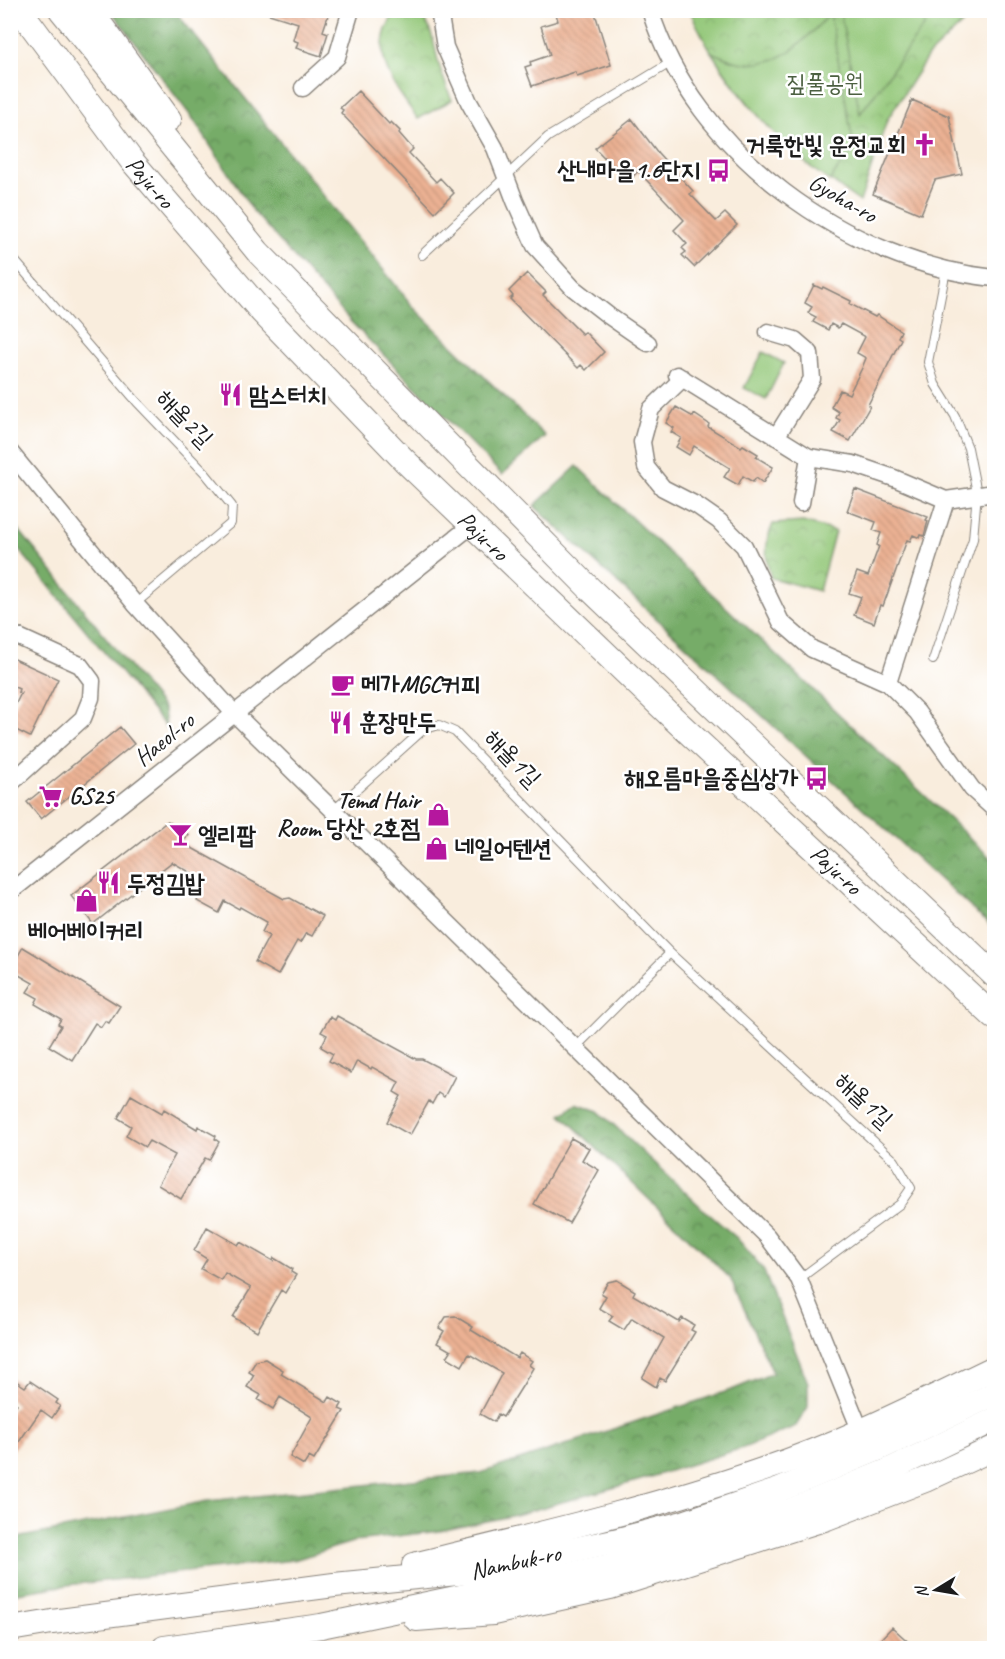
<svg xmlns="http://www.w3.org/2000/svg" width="1005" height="1659" font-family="Caveat,'Poor Story',sans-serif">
<defs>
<pattern id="forest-crowns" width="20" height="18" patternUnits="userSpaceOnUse" patternTransform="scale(1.5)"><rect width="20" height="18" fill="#76ac68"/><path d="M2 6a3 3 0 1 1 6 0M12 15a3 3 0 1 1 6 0" fill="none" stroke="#608b55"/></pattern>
<pattern id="park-crowns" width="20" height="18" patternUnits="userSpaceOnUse" patternTransform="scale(1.5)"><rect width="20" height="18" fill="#93c778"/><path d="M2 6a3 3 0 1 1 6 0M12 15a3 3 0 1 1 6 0" fill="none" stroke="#7eaa67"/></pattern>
<pattern id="building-back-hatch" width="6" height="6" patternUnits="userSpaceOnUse" patternTransform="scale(1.5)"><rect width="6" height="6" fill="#ebb193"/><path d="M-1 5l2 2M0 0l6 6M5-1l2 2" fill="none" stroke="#c9987e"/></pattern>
</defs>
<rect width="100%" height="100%" fill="#fff"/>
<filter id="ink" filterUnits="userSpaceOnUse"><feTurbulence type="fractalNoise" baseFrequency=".0167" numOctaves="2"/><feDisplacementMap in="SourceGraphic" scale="12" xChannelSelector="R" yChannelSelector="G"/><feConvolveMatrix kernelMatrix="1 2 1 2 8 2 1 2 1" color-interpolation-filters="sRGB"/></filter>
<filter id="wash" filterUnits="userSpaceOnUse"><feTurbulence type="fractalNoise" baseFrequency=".008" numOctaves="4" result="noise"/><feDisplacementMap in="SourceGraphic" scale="24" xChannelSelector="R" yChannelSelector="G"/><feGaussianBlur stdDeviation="1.35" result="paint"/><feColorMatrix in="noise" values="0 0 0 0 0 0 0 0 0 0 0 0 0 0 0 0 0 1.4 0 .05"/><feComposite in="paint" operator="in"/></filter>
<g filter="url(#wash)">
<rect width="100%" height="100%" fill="#f9eddd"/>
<path fill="url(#forest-crowns)" stroke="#496442" stroke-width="1.5" d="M111,11H175L414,308L545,436L502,475L351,322L253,211L193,119Z
M577,466L994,861V929L534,506Z
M10,519L164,709L166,727L11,540Z
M576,1103L599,1111L702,1208L737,1238L763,1269L808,1383V1407L796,1426L746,1447L641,1480L516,1515L440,1531L356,1541L294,1560L68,1585L11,1594V1539L207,1501L480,1473L734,1389L773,1373L730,1278L561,1114Z"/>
<path fill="url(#park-crowns)" stroke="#58724a" stroke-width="1.5" d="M410,11C434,19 433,44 439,65C443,77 447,89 452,100L418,119C394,86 366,52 395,13Z
M690,11H976L928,56L887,120L860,202C784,149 729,96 690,11Z
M803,522L835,531L819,591L771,578C765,558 764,544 773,524Z"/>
<path fill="#93c778" stroke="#58724a" stroke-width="1.5" d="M886,11H927L924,26L860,114L840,11Z
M830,14L854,148L829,181C780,147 744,101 711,52C719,55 729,60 738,62C782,70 802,41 830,14Z
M763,352L784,363L766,399L744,388Z"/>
<g id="blocks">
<path fill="url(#building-back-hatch)" d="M269,10H330L323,31L328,33L321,56L296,48L298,42L293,40L298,23L269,14Z
M555,10H594L611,65L577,76L575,72L532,86L525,67L531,65L530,62L550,55L541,26L558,21Z
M358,91L389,124L391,122L400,131L399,133L413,149L409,153L436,182L440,178L454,193L435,212L341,113L343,110L340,108Z
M912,100L949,116L962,174L935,180L921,214L873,194Z
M632,119L658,153L693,191L690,194L716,221L725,213L737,225L694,267L682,255L686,252L682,248L687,244L674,230L684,220L638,171L628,182L595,148Z
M527,273L546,292L543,295L582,334L585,332L604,352L586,370L581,365L578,368L510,299L513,296L509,291Z
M814,285L822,289L823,287L851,301L850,304L875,317L877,315L901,331L898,337L901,339L868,405L870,406L850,441L833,432L840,420L836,418L839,412L831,407L840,390L849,394L862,368L866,358L857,353L865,337L841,324L838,328L831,324L828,330L813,322L816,317L808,313L812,307L805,303Z
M676,407L693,417L694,414L709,424L708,427L741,447L743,445L758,454L756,457L773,467L763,483L756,478L753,482L743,476L738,485L724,477L730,468L694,446L689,455L676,447L681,438L671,432L674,428L666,423Z
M855,489L928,517L926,520L928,521L924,536L921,535L920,538L913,535L910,541L907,540L883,606L880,605L874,623L854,615L861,597L849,593L857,572L868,576L879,546L877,545L881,533L873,530L876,522L847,511Z
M10,657L58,679L30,737L10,727V716L21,693L18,692L19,689L10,685Z
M120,727L134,744L41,819L27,802Z
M168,821L189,835L181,842L284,899L290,898L323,916L312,936L306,933L300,943L297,941L278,975L255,962L269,936L262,932L267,922L240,907L239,909L225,901L219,913L197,901L201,893L189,886L195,875L172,862L93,924L71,896Z
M23,947L120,1006L109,1023L105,1021L101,1027L95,1023L72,1060L49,1046L61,1026L58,1024L61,1019L35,1004L38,998L27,992L33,983L10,970Z
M337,1016L416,1059H422L455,1076L444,1097L438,1093L432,1104L429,1101L410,1135L387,1122L401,1096L394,1092L399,1082L372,1067L371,1069L357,1061L351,1073L329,1061L333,1054L321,1047L327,1035L321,1032L330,1017L335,1020Z
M131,1095L162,1113L164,1109L197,1129L198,1126L216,1136L215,1139L219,1142L209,1160L205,1158L181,1199L158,1185L175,1155L149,1141L145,1147L126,1136L131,1126L118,1118Z
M571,1138L589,1148L582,1160L599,1170L569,1223L534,1204Z
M207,1227L238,1245L240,1242L273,1261L274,1258L292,1269L291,1272L296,1275L285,1293L281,1290L257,1331L233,1317L251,1288L225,1273L221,1280L201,1269L207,1259L194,1251Z
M617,1280L635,1291L633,1295L679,1322L682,1318L694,1325L691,1330L695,1332L665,1381L660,1378L656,1387L642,1378L664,1338L632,1318L624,1330L609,1321L613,1316L599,1308L606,1296L601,1293L608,1282Z
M455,1316L473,1327L471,1330L517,1358L520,1353L532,1361L529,1365L533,1368L523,1385L503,1417L498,1414L494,1422L480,1414L502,1373L469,1354L462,1366L447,1357L451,1351L437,1343L444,1331L439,1328L446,1317Z
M265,1359L283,1370L281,1374L327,1402L330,1397L342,1404L339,1409L344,1411L333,1429L314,1460L309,1457L304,1465L290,1457L312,1417L280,1397L273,1409L258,1400L261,1395L247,1387L254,1375L249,1372L256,1361Z
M10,1377L25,1387L30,1381L58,1400L56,1403L60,1406L52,1418L41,1410L10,1455V1413L17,1404L10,1400Z
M892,1627L915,1648H872Z"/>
</g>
</g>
<g filter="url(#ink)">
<use href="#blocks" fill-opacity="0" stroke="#8a847c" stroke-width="1.5"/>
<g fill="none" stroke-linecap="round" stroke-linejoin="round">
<defs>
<path id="lane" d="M10,255L137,402L205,473L232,506L231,523L135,604
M422,255L548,137L670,63
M933,660L973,539L977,493L968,448L955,416L935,384L928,362L946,270
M334,810L423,730L439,725L455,732L670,953L895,1161L911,1188L900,1204L799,1279
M575,1048L670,953"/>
<path id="street" d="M439,10L445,47L469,102L495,148L515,201L535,246L573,288L609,316L648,343
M650,10C694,153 849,263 994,278
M303,88L337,57L351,10
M768,332L795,340L810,353L812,379L776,437
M677,375L809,457L853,464L894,478L946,500L994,493
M683,378L651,409L642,442L646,467L663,488L696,505L719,521L744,546L781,622L812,649L888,683L917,712L972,789L994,809
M10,452L135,604L234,713L767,1236L799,1279L861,1432
M801,503L809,457
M10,633L80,665L92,681L91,698L83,718L10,784
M888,683L946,500
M10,892L472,525"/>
<g id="secondary">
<path id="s1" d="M20,10L132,161L262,312L404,460L673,718L994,1017"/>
<path d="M61,10L258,252L591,590L994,975"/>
<path d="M90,10L169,119"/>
<path d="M414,1565C532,1536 650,1509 765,1469C845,1442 919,1404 994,1368"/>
<path d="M416,1619L493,1613L610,1587L827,1518L925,1480L994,1448"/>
<path id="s2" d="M10,1629L52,1622L334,1585L468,1572L614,1541L683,1523L779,1490L878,1449L994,1394"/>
<path d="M164,1648L321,1626L605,1567L675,1548L789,1511L887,1471L994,1420"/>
</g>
</defs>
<use href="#lane" stroke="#8a847c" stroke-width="10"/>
<use href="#street" stroke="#8a847c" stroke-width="19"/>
<use href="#secondary" stroke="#8a847c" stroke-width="26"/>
<use href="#lane" stroke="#fff" stroke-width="8"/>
<use href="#street" stroke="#fff" stroke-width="16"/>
<use href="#secondary" stroke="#fff" stroke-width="24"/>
</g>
</g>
<defs>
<symbol id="church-bare" viewBox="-9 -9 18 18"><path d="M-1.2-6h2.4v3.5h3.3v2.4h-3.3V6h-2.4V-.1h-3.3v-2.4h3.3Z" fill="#b5179e" stroke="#fff" stroke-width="2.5" paint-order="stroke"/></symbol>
<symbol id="bus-bare" viewBox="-9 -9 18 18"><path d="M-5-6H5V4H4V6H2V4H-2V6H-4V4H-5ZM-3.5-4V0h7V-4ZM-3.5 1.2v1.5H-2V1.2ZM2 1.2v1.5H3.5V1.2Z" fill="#b5179e" stroke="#fff" stroke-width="2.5" paint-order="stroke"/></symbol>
<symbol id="restaurant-bare" viewBox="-9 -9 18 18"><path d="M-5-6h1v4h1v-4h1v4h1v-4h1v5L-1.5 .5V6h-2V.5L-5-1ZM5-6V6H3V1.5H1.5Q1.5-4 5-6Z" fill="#b5179e" stroke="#fff" stroke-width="2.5" paint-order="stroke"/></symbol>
<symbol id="cafe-bare" viewBox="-9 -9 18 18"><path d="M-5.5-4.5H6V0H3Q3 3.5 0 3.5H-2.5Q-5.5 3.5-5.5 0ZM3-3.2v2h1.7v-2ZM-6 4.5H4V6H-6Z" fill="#b5179e" stroke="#fff" stroke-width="2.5" paint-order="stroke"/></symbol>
<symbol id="supermarket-bare" viewBox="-9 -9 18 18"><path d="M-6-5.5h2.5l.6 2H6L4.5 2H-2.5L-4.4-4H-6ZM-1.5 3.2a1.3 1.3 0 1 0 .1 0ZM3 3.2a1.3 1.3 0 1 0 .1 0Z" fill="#b5179e" stroke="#fff" stroke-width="2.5" paint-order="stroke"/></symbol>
<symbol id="shop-bare" viewBox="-9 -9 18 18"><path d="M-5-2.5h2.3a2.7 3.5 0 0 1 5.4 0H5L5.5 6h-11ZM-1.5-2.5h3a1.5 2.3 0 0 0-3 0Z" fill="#b5179e" stroke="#fff" stroke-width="2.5" paint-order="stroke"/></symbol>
<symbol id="bar-bare" viewBox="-9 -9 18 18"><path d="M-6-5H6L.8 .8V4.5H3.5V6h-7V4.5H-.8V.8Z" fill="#b5179e" stroke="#fff" stroke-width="2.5" paint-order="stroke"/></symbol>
</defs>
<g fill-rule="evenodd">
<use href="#church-bare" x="908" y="128" width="33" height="33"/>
<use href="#bus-bare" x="702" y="154" width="33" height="33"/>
<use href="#restaurant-bare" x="214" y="378" width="33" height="33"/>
<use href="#cafe-bare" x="326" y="668" width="33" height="33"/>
<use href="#restaurant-bare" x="324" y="706" width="33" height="33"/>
<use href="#bus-bare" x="800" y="762" width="33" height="33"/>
<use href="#supermarket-bare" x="34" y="780" width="33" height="33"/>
<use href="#shop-bare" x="422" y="798" width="33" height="33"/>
<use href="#bar-bare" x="164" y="818" width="33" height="33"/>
<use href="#shop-bare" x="420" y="832" width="33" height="33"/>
<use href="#restaurant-bare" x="92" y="866" width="33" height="33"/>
<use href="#shop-bare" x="70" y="884" width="33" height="33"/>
</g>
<g text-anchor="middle" stroke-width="5" stroke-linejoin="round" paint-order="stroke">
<g font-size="24" fill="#4c6041" stroke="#fff">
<text x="825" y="91">짚풀공원</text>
</g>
<g font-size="24" font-weight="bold" fill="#1c1c1c" stroke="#fff" text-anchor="start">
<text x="906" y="153" text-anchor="end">거룩한빛 운정교회</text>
<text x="700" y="178" text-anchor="end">산내마을1.6단지</text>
<text x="249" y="403">맘스터치</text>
<text x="361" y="692">메가MGC커피</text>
<text x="359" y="730">훈장만두</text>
<text x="798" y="786" text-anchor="end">해오름마을중심상가</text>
<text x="69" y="804">GS25</text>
<text x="420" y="808" text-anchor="end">Temd Hair<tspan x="420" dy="28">Room 당산 2호점</tspan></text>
<text x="198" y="843">엘리팝</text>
<text x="455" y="856">네일어텐션</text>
<text x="127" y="891">두정김밥</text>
<text x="86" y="939" text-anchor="middle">베어베이커리</text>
</g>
<g font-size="24" fill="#1c1c1c" stroke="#fff">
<text dy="8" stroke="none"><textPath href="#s1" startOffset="216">Paju-ro</textPath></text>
<text transform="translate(843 198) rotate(30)" y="8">Gyoha-ro</text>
<text transform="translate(185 418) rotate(46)" y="8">해올2길</text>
<text dy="8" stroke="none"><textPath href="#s1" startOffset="702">Paju-ro</textPath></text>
<text transform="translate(164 739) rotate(-39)" y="8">Haeol-ro</text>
<text transform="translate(513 758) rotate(46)" y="8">해올1길</text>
<text dy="8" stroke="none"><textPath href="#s1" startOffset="1188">Paju-ro</textPath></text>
<text transform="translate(864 1100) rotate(43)" y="8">해올1길</text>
<text dy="8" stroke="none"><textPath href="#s2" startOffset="510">Nambuk-ro</textPath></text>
</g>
</g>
<rect width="1005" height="1659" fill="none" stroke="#fff" stroke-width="36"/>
<g transform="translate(936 1590) rotate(259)" stroke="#ffffff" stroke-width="4.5" paint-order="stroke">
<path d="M0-4.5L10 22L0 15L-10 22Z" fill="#1c1c1c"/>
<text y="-9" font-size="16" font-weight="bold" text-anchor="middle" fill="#1c1c1c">N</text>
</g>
</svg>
